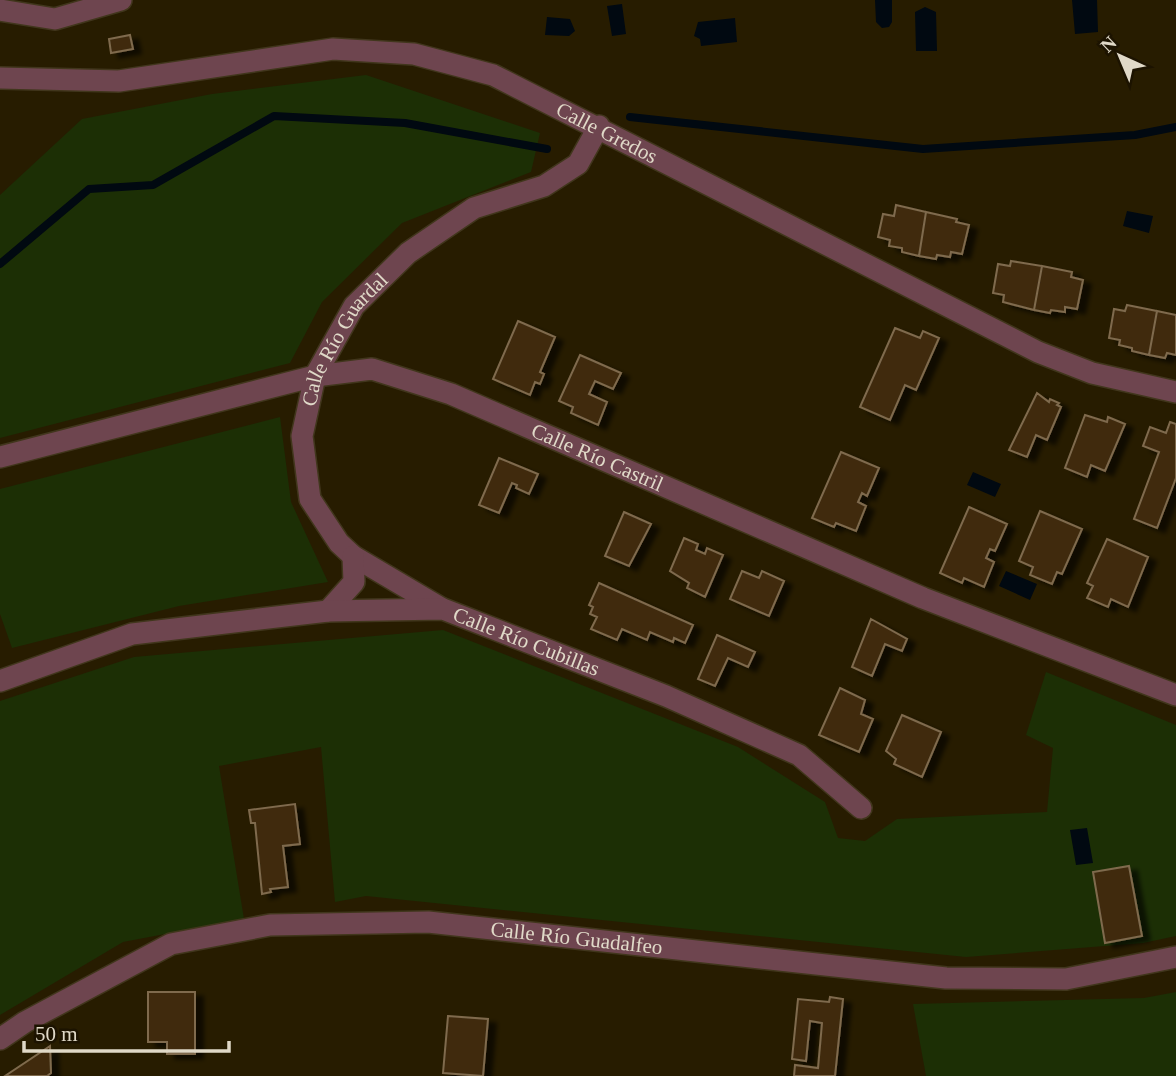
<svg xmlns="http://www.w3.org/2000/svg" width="1176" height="1076" font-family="Georgia,serif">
<defs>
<filter id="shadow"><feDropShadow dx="8" dy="4.5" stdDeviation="2" flood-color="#0009"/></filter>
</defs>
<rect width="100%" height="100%" fill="#271c00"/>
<path fill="#1c2f05" d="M366,75L540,133L531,172L402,223L322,302L290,363L0,438V195L82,119L212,94Z
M280,417L291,502L328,582L179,606L12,648L0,614V489Z
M443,630L738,747L825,802L838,838L865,841L897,819L1047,812L1053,748L1026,735L1046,672L1176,725V936L1143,943L966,957L366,896L335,902L321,747L219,766L244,919L123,942L0,1015V701L134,657Z
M1176,992V1076H926L913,1004L1144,998Z"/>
<path fill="#010911" d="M875,0H892V22L889,27L882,28L876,22Z
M1072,0H1097L1098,32L1075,34Z
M622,4L626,34L612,36L607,6Z
M925,7L936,12L937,51H916L915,12Z
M547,17L570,19L575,31L569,36L545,35Z
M735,18L737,42L701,46L700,39L694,36L698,22Z
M1127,211L1153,216L1149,233L1123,226Z
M973,472L1001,484L995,497L967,485Z
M1006,571L1037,584L1030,600L999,586Z
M1087,828L1093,863L1076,865L1070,830Z"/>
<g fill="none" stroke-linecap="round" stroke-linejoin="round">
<path stroke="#010911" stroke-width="8" d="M630,117L923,149L1135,135L1176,127
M0,264L89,189L153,185L274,116L405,123L547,149"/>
</g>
<path fill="#3f2c11" stroke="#7f6a4d" stroke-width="2" filter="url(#shadow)" d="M130,35L133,49L111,53L109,39Z
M896,205L926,212L919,256L902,252V248L889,246L890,240L878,237L883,214L894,216Z
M926,212L957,219L956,222L969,225L962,254L951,252L950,257L937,255L936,259L919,256Z
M1011,261L1042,266L1034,310L1003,302L1004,295L993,293L998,264L1010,266Z
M1042,266L1072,272L1071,277L1083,280L1077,309L1065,307V312L1051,310L1050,313L1034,310Z
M1127,305L1157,311L1149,355L1132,351V348L1119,345L1120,340L1109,338L1114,309L1125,311Z
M1157,311L1176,315V355L1167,353L1165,358L1149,355Z
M518,321L555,337L540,372L544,374L540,384L535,382L530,395L493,379Z
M895,328L920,338L923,331L939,338L916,390L905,385L890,420L860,407Z
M580,355L621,373L613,389L595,381L589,394L607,402L598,425L571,413L573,407L559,401Z
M1037,393L1049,402L1050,399L1059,403L1057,405L1061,407L1047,440L1036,435L1027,457L1009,450Z
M1085,415L1107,422L1108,417L1125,424L1105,471L1091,465L1087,477L1065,468Z
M1170,422L1176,424V478L1157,528L1134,519L1159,452L1143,446L1150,427L1166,433Z
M841,452L879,468L867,496L862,493L858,502L866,506L856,531L836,523L834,527L812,518Z
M499,458L538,474L529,494L516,488L517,485L512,483L499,513L479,505Z
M969,507L1007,524L995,551L990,549L986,558L994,562L984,587L964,578L962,583L940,573Z
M1040,511L1082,529L1062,574L1057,572L1052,584L1030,575L1033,567L1019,561Z
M624,512L651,524L629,566L605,556Z
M684,538L698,544L696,550L705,554L707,548L723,555L705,597L687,588L689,583L670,571Z
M1107,539L1148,557L1128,607L1111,599L1108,607L1087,598L1093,586L1087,583Z
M742,571L759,578L762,571L784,581L769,616L730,599Z
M599,583L693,625L685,643L674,638L673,642L650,632L647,640L622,629L617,640L591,629L597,617L590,614L593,607L589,605Z
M871,619L907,639L902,651L885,644L872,676L852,667Z
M717,635L755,652L748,667L728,658L715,686L698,679Z
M840,688L865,700L861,714L873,719L859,752L819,735Z
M902,715L941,732L922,777L894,764L896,759L886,751Z
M295,804L300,844L283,846L288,887L270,889L271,892L262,894L255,823H251L249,810Z
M1129,866L1142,936L1105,943L1093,872Z
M148,992H195V1054H167V1042H148Z
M830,997L843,999L835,1076H794L795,1065L818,1068L822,1023L810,1021L806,1061L792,1059L798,999L829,1002Z
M448,1016L488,1019L483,1076L443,1073Z
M50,1046L51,1073L47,1076H5Z"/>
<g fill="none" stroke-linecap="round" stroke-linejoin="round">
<defs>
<g id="minor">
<path d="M0,10L55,19L121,0"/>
<path id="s1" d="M0,78L119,81L333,49L414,54L493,75L1038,352L1092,373L1176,392"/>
<path id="s2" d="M0,457L315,376L372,369L451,394L923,598L1176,695"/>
<path id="s3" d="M441,608L353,556L339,543L310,499L302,436L315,376L354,306L408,253L474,208L544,186L578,164L599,126"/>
<path d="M328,611L354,582L353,556"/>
<path id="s4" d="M0,681L132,634L328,611L443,609L666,696L799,755L861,808"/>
<path id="s5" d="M0,1039L25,1022L171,944L270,925L428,922L946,978L1066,979L1176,957"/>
</g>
</defs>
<use href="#minor" stroke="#41361c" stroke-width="24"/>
<use href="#minor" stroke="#6e454f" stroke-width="21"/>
</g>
<g text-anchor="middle" stroke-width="6" stroke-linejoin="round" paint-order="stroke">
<g font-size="21" fill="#e0d9c8" stroke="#1c1300">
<text dy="7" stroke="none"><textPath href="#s1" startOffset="626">Calle Gredos</textPath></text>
<text dy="7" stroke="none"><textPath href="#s3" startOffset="345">Calle Río Guardal</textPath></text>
<text dy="7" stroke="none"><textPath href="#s2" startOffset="625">Calle Río Castril</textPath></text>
<text dy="7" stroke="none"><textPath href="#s4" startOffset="542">Calle Río Cubillas</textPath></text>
<text dy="7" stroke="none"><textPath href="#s5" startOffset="604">Calle Río Guadalfeo</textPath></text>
</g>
</g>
<g transform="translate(1120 56) rotate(316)" stroke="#1c1300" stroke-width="5" paint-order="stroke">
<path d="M0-5L12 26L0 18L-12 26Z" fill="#e0d9c8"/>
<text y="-10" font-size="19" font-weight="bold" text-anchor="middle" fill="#e0d9c8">N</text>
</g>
<path d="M24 1041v10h205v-10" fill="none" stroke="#e0d9c8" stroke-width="3.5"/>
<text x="35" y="1041" font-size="21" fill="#e0d9c8" stroke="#1c1300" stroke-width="5" paint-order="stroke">50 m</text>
</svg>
